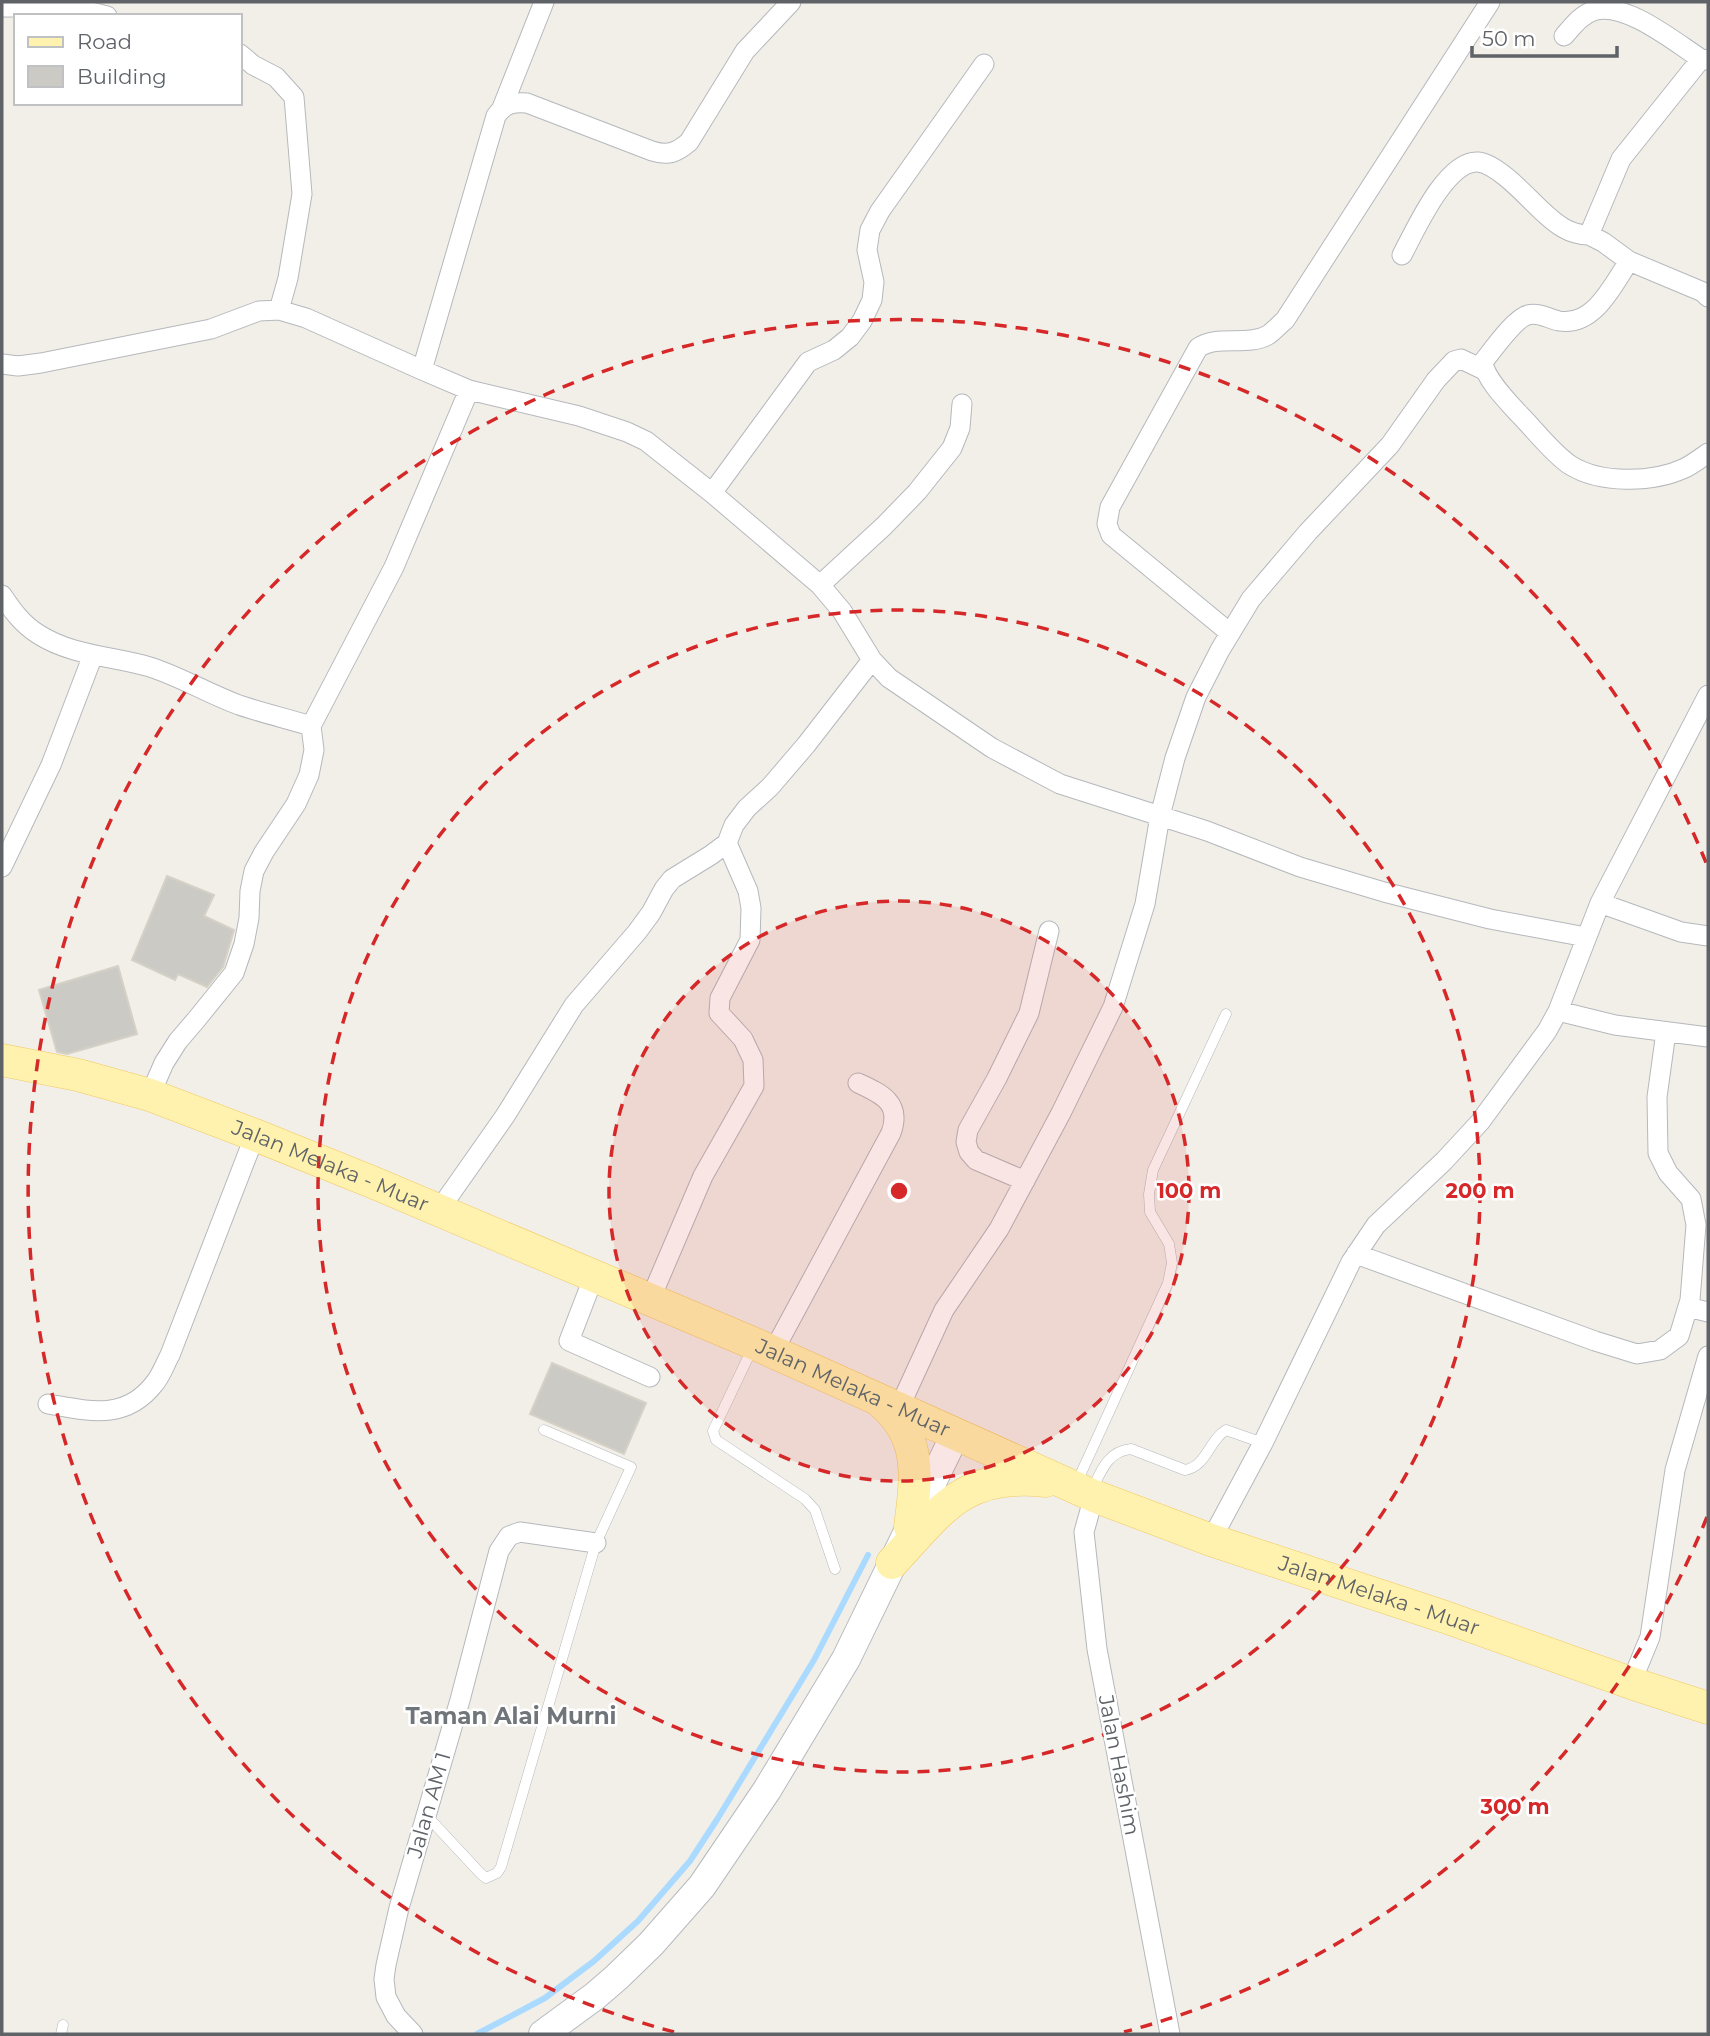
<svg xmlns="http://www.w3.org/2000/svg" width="1710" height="2036" font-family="Montserrat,sans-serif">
<rect width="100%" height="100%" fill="#f1efe8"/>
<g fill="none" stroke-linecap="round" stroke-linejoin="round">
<path stroke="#aadaff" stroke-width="6" d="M477,2034L545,1998L594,1961L638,1921L690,1861L718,1818L814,1660L868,1555"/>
</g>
<path fill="#cccac5" stroke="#d6d1c6" stroke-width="2" d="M167,876L214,895L204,916L234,930L223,967L207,987L178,974L175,980L132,960Z
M118,966L137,1034L67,1054L57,1052L39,990Z
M552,1363L646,1403L624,1454L530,1414Z"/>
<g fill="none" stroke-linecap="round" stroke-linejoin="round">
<defs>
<path id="lane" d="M753,1347L713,1431L716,1440L805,1499L815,1510L835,1569
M1077,1482L1168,1283L1172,1263L1169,1244L1150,1212L1149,1194L1153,1170L1226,1014
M1092,1490C1101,1471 1108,1451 1131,1449L1185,1470C1207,1466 1209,1440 1226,1430L1263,1443
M426,1815L481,1874L486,1878L497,1873L501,1867L596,1543L631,1467L544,1430
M61,2034L63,2025"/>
<path id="street" d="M2,7H71L107,16
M1564,36C1573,26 1581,15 1593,11C1624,0 1676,43 1701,59L1708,60
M240,54L253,65L276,77L294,97L302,194L288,278L279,310
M1701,59L1621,159L1589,235L1603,242L1629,261C1613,285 1594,327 1559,321C1549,319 1539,312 1528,315C1515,318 1492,351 1483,362C1485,379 1508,402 1520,415C1535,430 1552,453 1570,465C1600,484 1653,483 1685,468C1693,464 1701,458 1708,453
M502,108L544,2
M1402,255C1415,231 1446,160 1478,162C1498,164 1527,197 1542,211C1556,224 1569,235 1589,235
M1629,261L1703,292L1708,297
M2,364L18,366L41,363L211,329L259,311L279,310L306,318L422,370L469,390L579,416L627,432L646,441L712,493L820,585L842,611L872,660L889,678L992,748L1060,784L1207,831L1300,867L1384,892L1490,919L1586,937
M422,370L496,116C505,103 513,102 527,103L652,151C668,156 676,153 689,142L745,51L791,2
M712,493L808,362L834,350L850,337L862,321L872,300L874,282L867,250L870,230L880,211L984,64
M820,585L884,526L917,492L952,448L960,428L962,404
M2,595C12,610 22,624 38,634C72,656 113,656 150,667C181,677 209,694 239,705C263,713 288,719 311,726
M1230,633L1111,535L1107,524L1110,507L1198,348C1217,334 1247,347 1268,335C1274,331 1279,325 1285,320L1490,2
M2,867L51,765L93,655
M1600,903L1681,932L1708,936
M1558,1011L1615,1025L1708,1037
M150,1095L164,1063L178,1041L196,1020L234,973L244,944L249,918L250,891L254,871L264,852L296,804L309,775L314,750L311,726L394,567L469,390
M1025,1181L976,1160L969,1152L966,1142L968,1130L997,1078L1029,1013L1049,931
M439,1210L505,1116L574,1005L637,932L651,913L664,889L672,879L711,855L727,843L734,825L747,808L770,787L806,745L872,660
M1356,1254L1595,1341L1637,1354L1660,1350L1679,1336L1690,1300L1696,1225L1691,1199L1668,1173L1658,1153L1657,1097L1666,1032
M594,1276L569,1341L650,1377
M650,1300L703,1176L754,1086L753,1060L743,1039L719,1013L720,998L750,940L751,908L748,891L727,843
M1688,1307L1708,1312
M773,1352L891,1133C902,1103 882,1094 858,1083
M48,1404C89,1411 125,1421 154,1384C161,1376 165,1364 170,1355L255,1135
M899,1408L944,1310L999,1229L1061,1113L1113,1007L1145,904L1160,816L1175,758L1196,697L1220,650L1251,599L1308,532L1390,445L1436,380L1454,361L1461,359L1484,370
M1094,1496L1084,1532L1097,1649L1170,2034
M1211,1540L1263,1443L1351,1262L1376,1225L1444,1161L1480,1122L1547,1031L1558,1011L1600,903L1708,695
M1631,1683L1650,1637L1675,1470L1708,1356
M413,2034L396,2016L386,1997L384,1979L386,1965L399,1908L460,1700L499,1551L509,1536L520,1532L596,1543"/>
<path id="secondary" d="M543,2034L595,1996L617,1977L651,1944L702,1886L767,1790L846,1659L956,1433"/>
<g id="primary">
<path id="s1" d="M2,1060L78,1075L150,1095L255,1135L372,1182L755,1344L1094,1496L1211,1540L1445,1617L1631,1683L1708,1708"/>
<path d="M882,1403C923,1438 916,1479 910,1527"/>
<path d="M892,1563C942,1509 964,1472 1046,1481"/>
</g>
</defs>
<use href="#lane" stroke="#b5b8bc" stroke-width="11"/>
<use href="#street" stroke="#b5b8bc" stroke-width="21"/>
<use href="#secondary" stroke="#b6babf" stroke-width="30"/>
<use href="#primary" stroke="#f2c960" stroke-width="33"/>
<use href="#lane" stroke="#fff" stroke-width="10"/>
<use href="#street" stroke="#fff" stroke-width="19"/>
<use href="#secondary" stroke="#fff" stroke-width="28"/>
<use href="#primary" stroke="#fff2af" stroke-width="32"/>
</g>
<circle cx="899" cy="1191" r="290" fill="#d62828" fill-opacity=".12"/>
<g fill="none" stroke="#d62828" stroke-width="3.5" stroke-dasharray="12 9">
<circle cx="899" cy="1191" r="290"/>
<circle cx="899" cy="1191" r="581"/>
<path d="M1707 1517A871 871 0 0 1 1124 2032M674 2032A871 871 0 1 1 1707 865"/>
</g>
<g text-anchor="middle" stroke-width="5" stroke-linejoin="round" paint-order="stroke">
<g font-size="21" fill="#5f6368" stroke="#fff">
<text dy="7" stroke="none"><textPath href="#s1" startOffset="346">Jalan Melaka - Muar</textPath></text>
<text dy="7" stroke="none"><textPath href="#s1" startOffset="914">Jalan Melaka - Muar</textPath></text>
<text dy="7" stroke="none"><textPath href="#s1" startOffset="1480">Jalan Melaka - Muar</textPath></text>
<text transform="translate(1119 1765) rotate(79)" y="7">Jalan Hashim</text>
<text transform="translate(429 1805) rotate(-74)" y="7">Jalan AM 1</text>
</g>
<g font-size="23" font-weight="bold" fill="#70757a" stroke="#fff">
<text x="511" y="1724">Taman Alai Murni</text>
</g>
</g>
<circle cx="899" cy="1191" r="10" fill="#d62828" stroke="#fff" stroke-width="3.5"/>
<g font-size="21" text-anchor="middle" font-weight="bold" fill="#d62828" stroke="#fff" stroke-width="5" stroke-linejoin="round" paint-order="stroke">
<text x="1189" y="1198">100 m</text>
<text x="1480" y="1198">200 m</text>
<text x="1515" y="1814">300 m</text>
</g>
<rect width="1710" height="2036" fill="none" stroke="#5f6368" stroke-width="7"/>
<rect x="14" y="14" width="228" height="91" fill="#ffffff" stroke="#bfc1c3" stroke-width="2"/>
<rect x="28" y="37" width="35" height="10" fill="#fff2af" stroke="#bfc1c3" stroke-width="2"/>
<text x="77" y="49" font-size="21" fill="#5f6368">Road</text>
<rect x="28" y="66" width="35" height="21" fill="#cccac5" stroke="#bfc1c3" stroke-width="2"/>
<text x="77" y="84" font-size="21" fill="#5f6368">Building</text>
<path d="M1472 46v10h145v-10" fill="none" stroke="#5f6368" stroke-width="3.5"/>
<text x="1482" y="46" font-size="21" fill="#5f6368" stroke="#ffffff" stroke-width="5" paint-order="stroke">50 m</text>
</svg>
